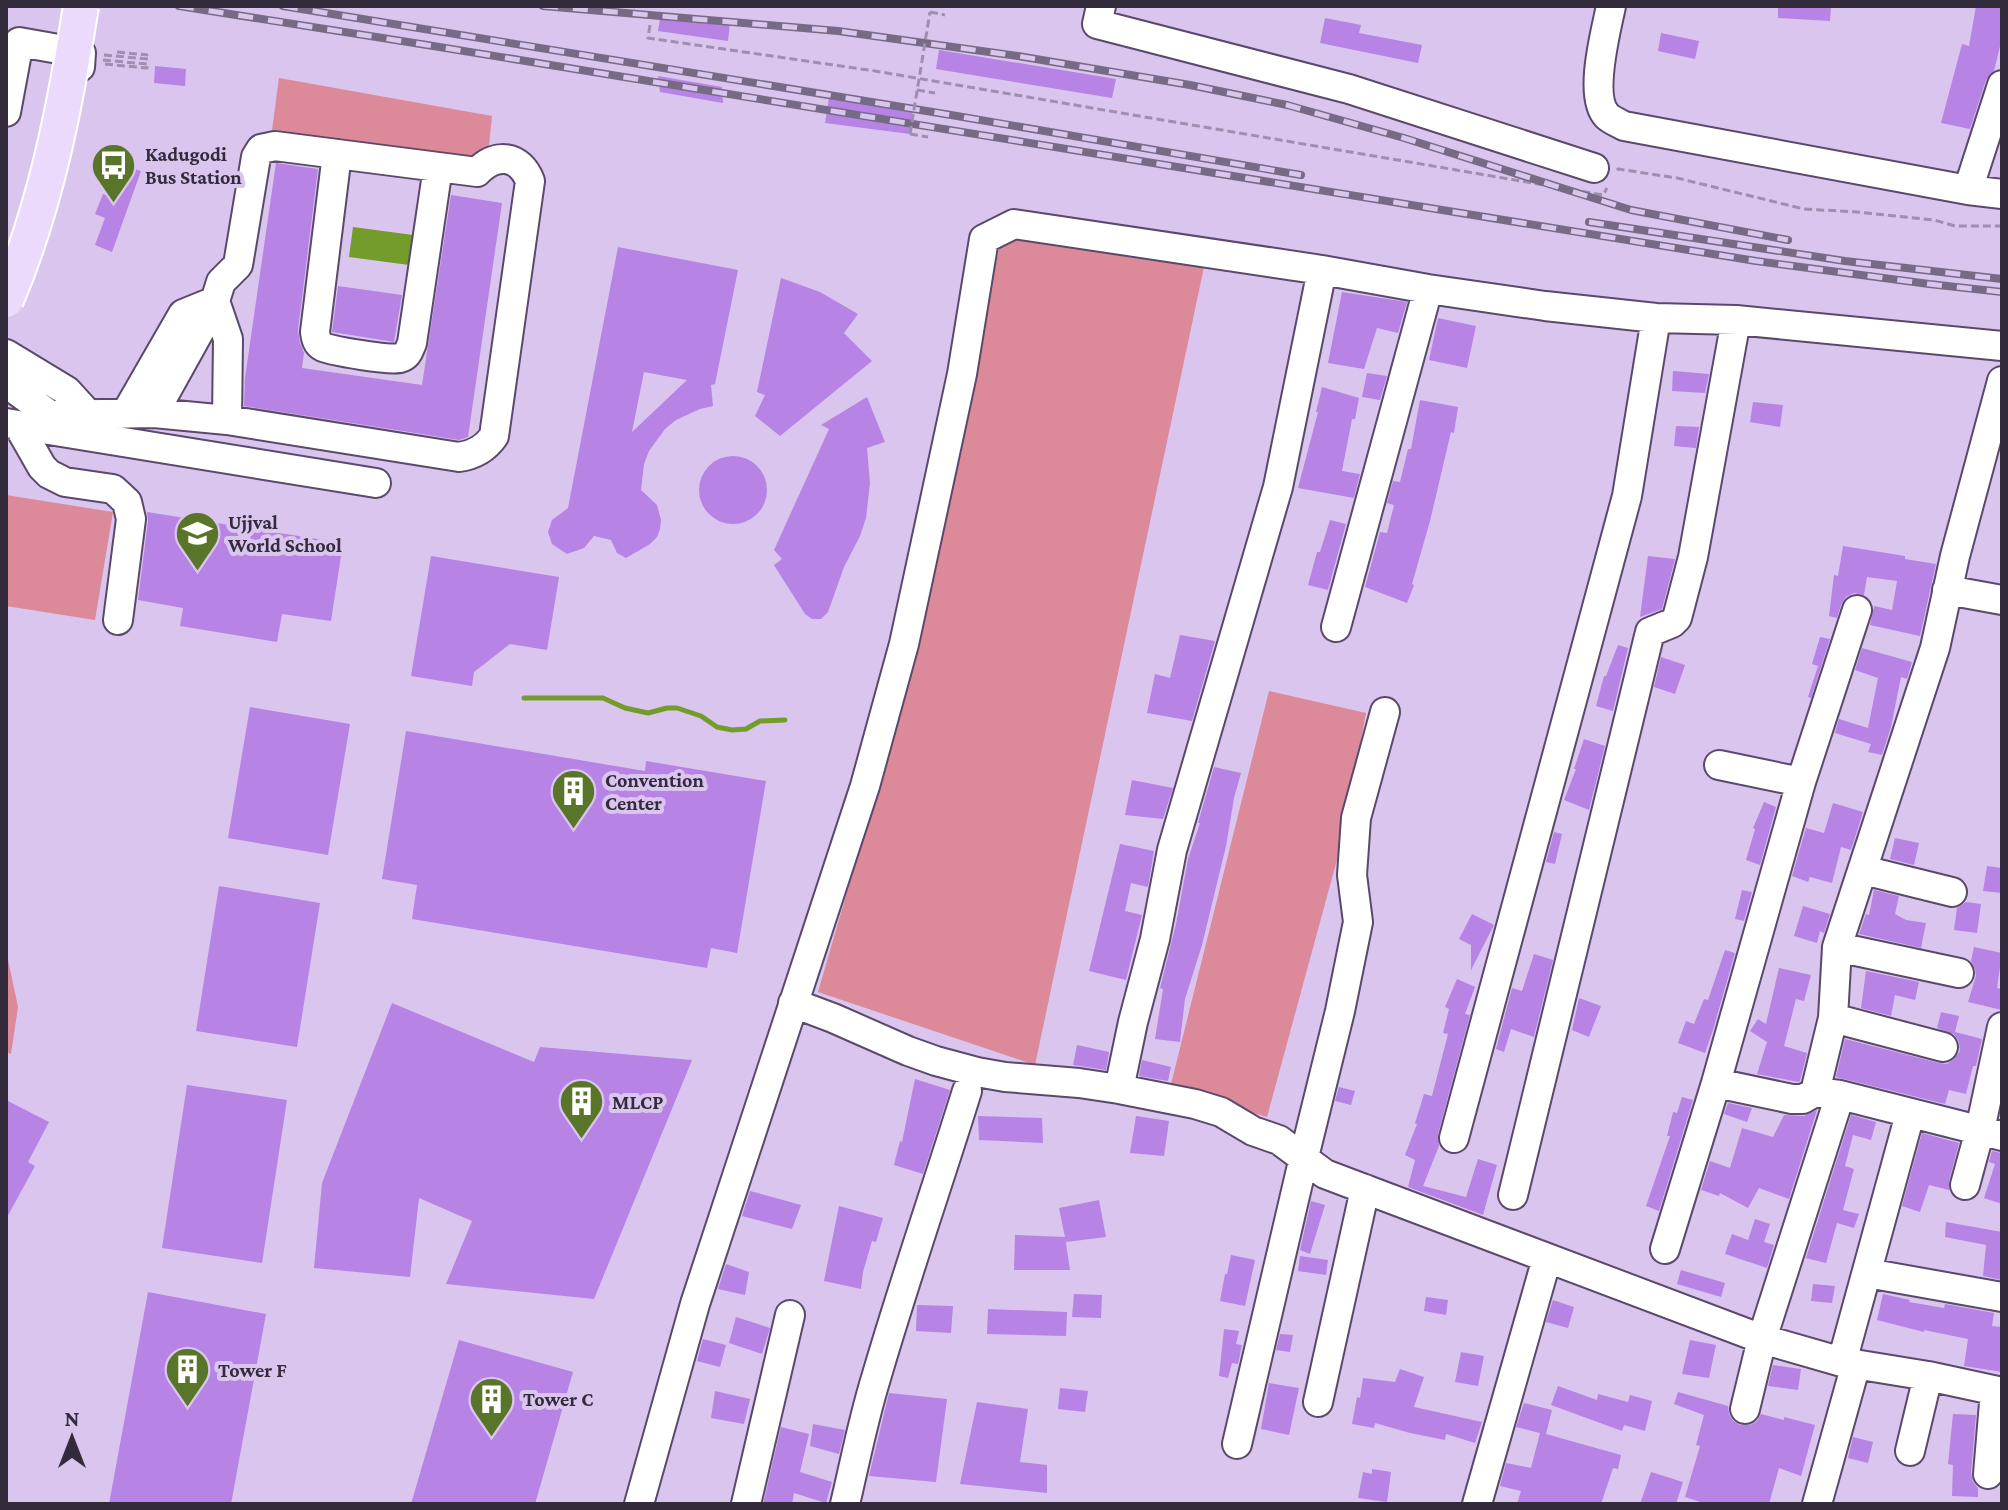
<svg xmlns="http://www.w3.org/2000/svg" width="2008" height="1510" font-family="'Crimson Pro',serif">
<rect width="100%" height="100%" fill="#dac5ee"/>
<path fill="#dc8999" d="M279,78L492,116L489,146L475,158L272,130Z
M1002,233L1204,267L1035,1065L818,992L913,665L960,447Z
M6,495L113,512L95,620L6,606Z
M1269,691L1366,713L1341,845L1267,1117L1170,1088Z
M6,950L18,1007L11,1054L6,1052Z"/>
<path fill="#749c2b" d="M353,227L413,235L409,265L349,257Z"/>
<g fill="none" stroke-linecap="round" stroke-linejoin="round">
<path stroke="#749c2b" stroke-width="5" d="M524,698H603L625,708L648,713L667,708H677L701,716L717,727L732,730L746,729L760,721L785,720"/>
</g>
<path fill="#b783e4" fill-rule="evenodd" d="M1778,6H1831L1830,21L1778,18Z
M1976,6H2002V38L1994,71L1986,80L1970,129L1941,123L1962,44L1969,46Z
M661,13L730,23L728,41L658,31Z
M1325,18L1361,25L1359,33L1422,45L1418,63L1320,43Z
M1661,33L1699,41L1695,59L1658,51Z
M939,50L1116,79L1112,98L936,69Z
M155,66L186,69L185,86L154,83Z
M658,76L722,87L723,103L660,92Z
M829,98L913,110L910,134L825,123Z
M276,163L318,169L298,330L300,343L304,353L302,368L422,385L451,195L502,203L468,437L459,440L244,406L245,378Z
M122,165L141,171L112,252L95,245L105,218L95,214L103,194L110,196Z
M618,247L738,270L715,384L711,385L713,406L700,409L676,420L665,429L649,451L644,464L641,490L657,505L661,520L660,529L657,537L650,544L626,558L617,553L611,540L594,536L584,548L567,554L552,544L548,532L552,520L568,508ZM644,372L687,380L632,432Z
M781,278L820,292L858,314L844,333L872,361L780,436L755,416L765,395L757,392Z
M338,286L402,295L394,342L332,332Z
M1342,292L1407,302L1398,333L1377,328L1364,369L1328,363Z
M1438,318L1476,326L1467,368L1429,360Z
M1673,371L1709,374L1705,393L1672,391Z
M1367,373L1387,376L1380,400L1362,397Z
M1322,387L1359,398L1355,419H1352L1342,471L1360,474L1354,498L1298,488L1318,412H1316Z
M867,397L885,442L867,448L870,483L866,518L860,536L844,567L828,612L821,619H812L805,614L774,565L782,559L774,550L829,429L821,425Z
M1420,400L1458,407L1454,433L1451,432L1430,521L1412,584L1414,585L1407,603L1365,587L1380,532L1387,533L1394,505L1387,503L1393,481L1400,482L1408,449H1411Z
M1753,402L1783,405L1780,427L1750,422Z
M1676,426L1699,427L1696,448L1674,446Z
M699 490a34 34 0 1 1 68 0a34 34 0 1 1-68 0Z
M147,512L343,543L331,621L282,614L277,642L180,626L183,608L138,600L148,521Z
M1330,520L1346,524L1328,590L1308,585L1317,552H1320Z
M1843,546L1905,556V559L1936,564L1920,636L1870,625L1874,606L1892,610L1897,581L1867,577L1864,595L1854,593L1846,597L1841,605L1837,618L1829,616L1834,575L1838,576Z
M431,556L559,577L547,650L510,644L474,672L472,686L411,676Z
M1648,556L1675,559L1662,609L1640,617Z
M1180,635L1215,641L1192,721L1147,713L1155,674L1170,678Z
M1820,637L1830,639L1811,698L1808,697L1818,666L1812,664Z
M1618,645L1628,648L1613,711L1596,706L1604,676H1606Z
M1862,648L1912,662L1907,679L1901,677L1891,727L1882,755L1868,752L1871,744L1835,733L1839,719L1868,728L1878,678L1855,670Z
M1661,657L1685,665L1675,694L1654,687Z
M250,707L350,724L328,855L228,838Z
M406,731L645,771L646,761L766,781L737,953L711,948L707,968L412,919L417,885L382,879Z
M1584,739L1605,746L1589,810L1564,800L1576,769H1574Z
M1214,767L1241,773L1234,798L1226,846L1202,945L1185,999L1180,1042L1155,1039L1163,989L1160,988L1176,924L1188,859L1200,823H1198Z
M1132,780L1173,788L1163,819L1125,815Z
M1764,802L1776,807L1760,865L1746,860L1755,829L1753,828Z
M1833,803L1863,812L1851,850L1841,847L1832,883L1810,877L1808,882L1792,876L1806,828L1824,833Z
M1554,832L1562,834L1555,864L1546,862Z
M1895,838L1919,843L1914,865L1890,859Z
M1120,844L1154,851L1148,887L1131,883L1125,911L1142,915L1126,980L1089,971Z
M1987,866L2002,868V893L1983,891Z
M219,886L320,903L297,1047L196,1031Z
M1742,890L1752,892L1744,921L1735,919Z
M1874,890L1899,896L1895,914L1906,920L1926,923L1921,948L1859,934L1866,914L1869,915Z
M1966,902L1981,904L1977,933L1954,930L1957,908Z
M1803,906L1830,914L1824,933L1820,931L1817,943L1794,936Z
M1472,914L1494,925L1471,970V945L1459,939Z
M1974,947L2002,953L1997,988L2002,989V1010L1968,1002L1976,976L1975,969L1971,961Z
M1725,950L1735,953L1713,1030L1705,1053L1678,1043L1686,1021L1694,1024L1704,999L1708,1000Z
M1534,954L1553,960L1534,1037L1511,1029L1504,1052L1496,1049L1512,988L1522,991Z
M1779,968L1811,975L1804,1001L1796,999L1784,1046L1807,1053L1800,1081L1798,1082L1757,1074L1767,1042L1750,1031L1758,1019L1766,1024Z
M1866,971L1919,982L1915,1000L1895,995L1891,1016L1861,1008Z
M1457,979L1475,987L1465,1014L1470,1015L1438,1134L1439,1146L1423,1186L1466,1197L1478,1159L1497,1165L1483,1215L1408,1187L1415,1160L1405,1155L1417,1124L1415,1123L1424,1094L1432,1096L1448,1034L1443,1033L1449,1009L1445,1007Z
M1579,998L1601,1006L1589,1037L1572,1030Z
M392,1003L534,1062L540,1047L692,1060L594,1299L446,1284L472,1221L419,1198L410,1277L314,1268L322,1183Z
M1941,1012L1959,1016L1955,1032L1982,1039L1976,1066H1973L1966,1094L1949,1090L1945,1104L1836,1077L1845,1039L1939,1063L1947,1064L1954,1059L1960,1051L1959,1042L1954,1034L1937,1028Z
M1077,1045L1109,1052L1106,1070L1073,1065Z
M1142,1060L1171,1067L1168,1081L1139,1076Z
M915,1079L950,1090L923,1174L894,1165L900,1141L902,1142Z
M187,1085L287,1100L262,1263L162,1248Z
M1339,1087L1355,1091L1351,1105L1335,1101Z
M1682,1097L1693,1100L1659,1211L1646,1206L1670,1136H1667L1673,1112L1677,1113Z
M6,1100L49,1122L28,1162L35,1166L6,1219Z
M1728,1103L1752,1108L1747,1122L1724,1114Z
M1817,1110L1789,1199L1759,1188L1748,1208L1720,1193L1719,1196L1701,1190L1710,1161L1730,1168L1742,1128L1773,1137L1784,1115L1804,1116Z
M1851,1115L1876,1122L1871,1140L1853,1135L1845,1166L1854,1169L1843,1210L1859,1214L1854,1228L1837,1223L1826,1263L1806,1258Z
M978,1116L1042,1118L1043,1143L979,1140Z
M1136,1116L1169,1121L1164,1156L1130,1153Z
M1922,1133L1959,1143L1949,1181V1190L1929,1185L1920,1212L1902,1206Z
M1992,1151L2002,1153V1204L1984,1198L1995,1164L1989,1162Z
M750,1191L801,1205L792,1229L742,1216Z
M1099,1200L1106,1237L1066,1242L1059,1208Z
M1311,1201L1325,1205L1310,1254L1300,1250Z
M839,1206L883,1218L876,1242L872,1241L863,1272L861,1289L824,1281Z
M1755,1219L1770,1224L1764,1242L1774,1245L1767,1268L1725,1254L1732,1234L1748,1240Z
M1946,1222L2002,1232V1280L1983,1276L1986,1245L1945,1237Z
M1015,1235L1065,1237L1070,1270H1014Z
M1231,1255L1255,1260L1245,1306L1220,1301L1225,1274H1227Z
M1300,1256L1328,1260L1326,1275L1298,1271Z
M726,1264L749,1272L745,1295L718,1289Z
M1681,1270L1725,1283L1721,1297L1677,1284Z
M1813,1284L1835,1286L1832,1303L1811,1301Z
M148,1292L266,1314L231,1504H109Z
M1074,1294L1102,1295L1101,1318L1072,1317Z
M1883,1294L1910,1300L1909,1302L1944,1308L1945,1304L1994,1313L1992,1326L2002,1327V1372L1964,1366L1968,1339L1924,1330V1332L1877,1320Z
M1426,1297L1448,1300L1446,1315L1424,1311Z
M1553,1300L1574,1307L1568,1328L1546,1322Z
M917,1305L953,1306L951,1333L916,1331Z
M988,1309L1067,1312L1066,1336L987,1334Z
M736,1317L770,1328L762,1354L729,1343Z
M1224,1329L1239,1331L1236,1344L1242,1345L1238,1364L1232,1363L1228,1378L1219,1376Z
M1280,1334L1293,1335L1290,1352L1276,1350Z
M703,1339L726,1345L720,1367L697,1361Z
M459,1340L573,1372L535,1504H411Z
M1690,1340L1716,1345L1709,1378L1682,1374Z
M1461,1352L1484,1356L1478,1386L1455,1382Z
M1773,1365L1801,1369L1798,1390L1768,1386Z
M1400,1369L1424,1377L1414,1407L1482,1422L1475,1443L1446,1434L1445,1440L1410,1433L1375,1423L1374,1428L1352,1424L1357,1397L1360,1398L1363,1378L1395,1382Z
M1269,1383L1299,1388L1289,1435L1261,1429Z
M1558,1386L1597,1400L1598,1394L1628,1402L1630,1395L1652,1401L1645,1431L1624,1425L1622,1431L1551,1405Z
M1060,1388L1088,1391L1085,1412L1058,1409Z
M715,1391L750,1399L744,1424L711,1418Z
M1678,1392L1728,1406L1729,1414L1733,1421L1740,1425H1750L1757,1421L1761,1414L1784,1420V1417L1815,1425L1801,1476L1779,1468L1769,1504H1707L1685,1497L1700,1446L1696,1445L1704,1415L1674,1404Z
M889,1393L947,1399L936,1482L869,1476Z
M977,1402L1028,1409L1020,1462L1047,1465V1493L960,1484Z
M1524,1403L1552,1410L1546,1434L1621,1455L1618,1469L1613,1468L1601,1504H1517L1521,1491L1500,1486L1506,1463L1531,1468L1540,1433L1516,1427Z
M1953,1414L1976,1415L1971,1473L1973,1482L1978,1488V1497L1952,1496L1953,1465L1948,1464Z
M813,1424L845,1430L839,1454L810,1446Z
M781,1427L809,1434L800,1472L832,1482L826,1503L794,1493L792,1504H763Z
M1853,1437L1873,1442L1868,1463L1848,1458Z
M1372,1469L1391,1472L1387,1502L1358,1498L1363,1472L1372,1474Z
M1651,1472L1683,1482L1676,1504H1640Z"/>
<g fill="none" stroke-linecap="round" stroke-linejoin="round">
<defs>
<path id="minor" d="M1101,6L1097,24L1349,89L1594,168
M1611,6C1606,31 1588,96 1607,116C1611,120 1619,123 1624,126L1968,190L2002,194
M6,112L19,42L81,53L80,67
M275,146L477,172C496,152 520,155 530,181L494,436C485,449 474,455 459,457L227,420L228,339L215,301L221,282L238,265L256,157L261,149Z
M337,154L315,332C316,339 317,344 323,347C333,351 391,361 400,358C408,356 409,350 412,343L438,167
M1968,190L2002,85
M6,354L67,391L88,414
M2002,381L1955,556L1935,648L1837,947L1833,1018L1815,1092L1840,1095L2002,1136
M6,383L50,415L154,413L227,420
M126,413L183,314L215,301
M154,413L204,323
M6,423L376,483
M18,425L42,467L49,474L65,482L113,489L127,502L131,519L118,620
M1947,590L2002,600
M1336,627L1428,289
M1719,765L1801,782
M1863,870L1952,892
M1837,947L1959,973
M793,1003L833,1018L908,1051L936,1061L977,1072L1005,1077L1079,1083L1119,1089L1195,1104L1221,1112L1253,1131L1279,1140L1325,1174L1762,1339L1842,1362L1928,1376L2002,1392
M1833,1018L1943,1047
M1716,1083L1792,1099H1803L1815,1092
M1119,1089L1133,1022L1155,939L1172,850L1278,487L1322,270
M1454,1138L1627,496L1656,318
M1965,1185L1980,1130L2002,1027
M1513,1195L1650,632L1672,623L1677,618L1693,557L1736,320
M1665,1249L1716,1083L1801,782L1857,610
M1867,1273L2002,1297
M1842,1362L1910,1114
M1318,1402L1365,1189
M1745,1409L1762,1339L1840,1095
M1237,1444L1304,1157L1340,1011L1358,922L1352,875L1356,818L1385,712
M1910,1451L1928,1376
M1988,1474L1995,1391
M639,1504L695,1304L865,786L904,644L962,374L984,239L1014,224L1322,270L1428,289L1545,306L1656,318L1736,320L2002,346
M746,1504L790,1315
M845,1504C855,1462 863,1420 876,1378C904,1282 937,1187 967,1091
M1477,1504L1547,1258
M1817,1504L1856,1364"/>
</defs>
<use href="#minor" stroke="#5a496b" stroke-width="32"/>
<path stroke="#9f8eaf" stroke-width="3" stroke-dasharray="8 4" stroke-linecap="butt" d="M930,12L945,15
M650,25L648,38L875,71L1603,195L1607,188
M117,52L148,55
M104,55L148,59V55
M103,60L147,64
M105,64L147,68V64
M917,90L935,93
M910,134L928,137
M1617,170L1618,169L1677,178L1804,209L1857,212L1934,220L1955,226H2002"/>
<use href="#minor" stroke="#fff" stroke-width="28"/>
<defs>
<path id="rail" d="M179,6L427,45L1756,261L1929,284L2002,292
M283,6L951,115L1301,175
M543,6L838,31L1018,56L1190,85L1287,105L1404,138L1631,210L1788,240
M1589,222L1845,261L2002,279"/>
</defs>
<use href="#rail" stroke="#776a84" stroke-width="8"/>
<use href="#rail" stroke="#dac5ee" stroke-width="5" stroke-dasharray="15" stroke-linecap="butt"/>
<defs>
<path id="major-bridge" d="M6,300C46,206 65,107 81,6"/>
</defs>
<use href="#major-bridge" stroke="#fff" stroke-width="38" stroke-linecap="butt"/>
<path stroke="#9f8eaf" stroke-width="3" stroke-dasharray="8 4" stroke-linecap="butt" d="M910,134L930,12"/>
<use href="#major-bridge" stroke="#ebdafb" stroke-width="34"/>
</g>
<defs>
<symbol id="bus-pin" viewBox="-11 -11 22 30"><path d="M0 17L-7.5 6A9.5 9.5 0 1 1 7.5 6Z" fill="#59752a" stroke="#dac5ee"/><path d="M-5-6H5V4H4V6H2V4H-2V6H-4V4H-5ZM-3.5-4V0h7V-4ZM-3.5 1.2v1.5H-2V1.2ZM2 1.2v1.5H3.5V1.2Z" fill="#fff"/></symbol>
<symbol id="school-pin" viewBox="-11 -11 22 30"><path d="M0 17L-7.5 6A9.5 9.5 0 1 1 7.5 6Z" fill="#59752a" stroke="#dac5ee"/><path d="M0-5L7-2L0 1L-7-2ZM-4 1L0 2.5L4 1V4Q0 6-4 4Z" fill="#fff"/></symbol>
<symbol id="building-pin" viewBox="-11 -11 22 30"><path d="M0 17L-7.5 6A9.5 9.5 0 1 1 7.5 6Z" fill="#59752a" stroke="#dac5ee"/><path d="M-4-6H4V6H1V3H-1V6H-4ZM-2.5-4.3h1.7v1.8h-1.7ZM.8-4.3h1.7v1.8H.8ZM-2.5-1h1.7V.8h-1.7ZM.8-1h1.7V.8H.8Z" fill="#fff"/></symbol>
</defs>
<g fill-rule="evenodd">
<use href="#bus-pin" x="88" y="140" width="51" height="69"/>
<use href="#school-pin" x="172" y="508" width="51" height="69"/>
<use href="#building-pin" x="548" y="766" width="51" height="69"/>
<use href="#building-pin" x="556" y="1076" width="51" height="69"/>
<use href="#building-pin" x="162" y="1344" width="51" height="69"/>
<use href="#building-pin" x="466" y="1374" width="51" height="69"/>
</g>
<g text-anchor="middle" stroke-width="8" stroke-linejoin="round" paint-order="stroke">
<g font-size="20" font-weight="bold" fill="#332b3b" stroke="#dac5ee" text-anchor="start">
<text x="145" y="161">Kadugodi<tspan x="145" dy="23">Bus Station</tspan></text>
<text x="228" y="529">Ujjval<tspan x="228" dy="23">World School</tspan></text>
<text x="605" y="787">Convention<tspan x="605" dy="23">Center</tspan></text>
<text x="612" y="1109">MLCP</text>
<text x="218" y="1377">Tower F</text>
<text x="523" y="1406">Tower C</text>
</g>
</g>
<rect width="2008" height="1510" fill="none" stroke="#332b3b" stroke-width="16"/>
<g transform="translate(72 1438)" stroke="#dac5ee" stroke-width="6" paint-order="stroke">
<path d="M0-6L14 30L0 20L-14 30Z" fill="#332b3b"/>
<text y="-12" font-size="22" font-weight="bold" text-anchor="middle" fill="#332b3b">N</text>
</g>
</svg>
